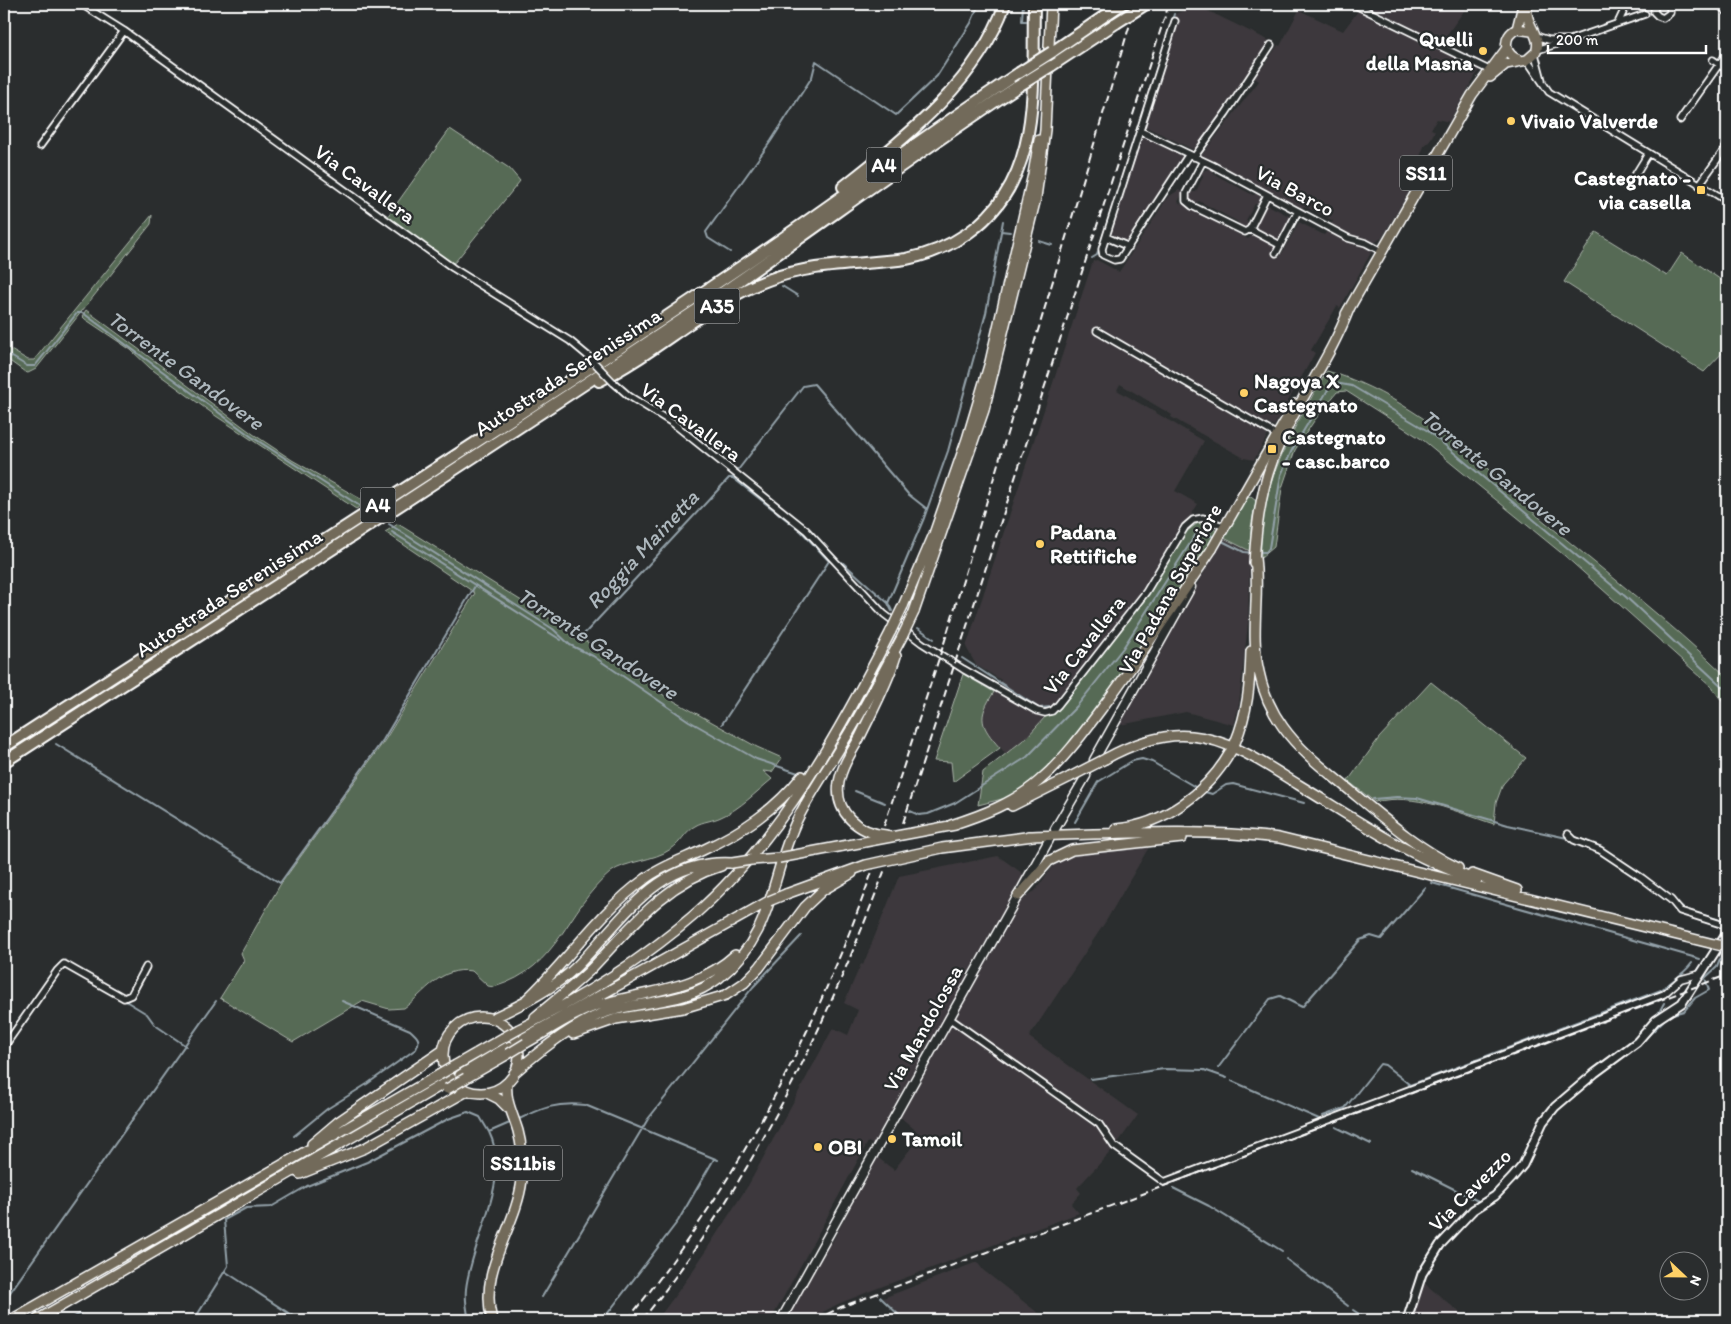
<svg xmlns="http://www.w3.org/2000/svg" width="1731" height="1324" font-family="Itim,sans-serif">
<rect width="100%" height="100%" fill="#2a2d2e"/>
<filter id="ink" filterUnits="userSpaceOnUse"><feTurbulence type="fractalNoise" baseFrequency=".02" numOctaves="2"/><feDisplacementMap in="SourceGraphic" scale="10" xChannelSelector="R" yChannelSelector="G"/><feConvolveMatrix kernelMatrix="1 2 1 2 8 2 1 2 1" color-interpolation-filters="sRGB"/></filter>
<g filter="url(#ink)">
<path fill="#3c393c" d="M1363,4H1469L1443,40L1439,42Z
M1196,5L1270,41L1224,112L1194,150L1144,126L1172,20L1175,14Z
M1299,10L1343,31L1358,11L1480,68L1449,122L1437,119L1431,129L1435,131L1429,142L1425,144L1417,164L1423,168L1382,238L1374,243L1350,235L1331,224L1333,221L1304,206L1302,209L1201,156L1259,81L1253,77L1260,67L1262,68L1278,45L1280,46Z
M1145,137L1179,153L1183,157L1129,241L1125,242L1110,233L1140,139Z
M1210,168L1213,169L1214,174L1253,195L1258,193L1260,195V204H1255L1246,220L1249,224L1247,227H1238V222L1199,201L1194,204L1190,201V192H1196L1203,176L1201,172Z
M1179,190L1183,193L1178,202L1248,239L1253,234L1275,246L1272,253L1279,258L1299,222L1324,235L1327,231L1372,251L1340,308L1337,306L1311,350L1315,353L1274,426L1268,423L1262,425L1183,379L1181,373L1176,371L1175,373L1101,331L1102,328L1098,326L1094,333L1268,435L1254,460L1244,458L1171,417L1172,415L1120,384L1117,390L1204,441L1175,491L1198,504L1145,588L1094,653L1116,634L1064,704L1055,706L1027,737L1007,755L989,736L981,716L983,710L1001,680L976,665L966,647L1093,261L1097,260L1119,272L1168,197Z
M1266,204L1291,217L1279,240L1254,227Z
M1224,538L1250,551L1248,624L1239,704L1234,725L1186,712L1115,726Z
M1124,846L1149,847L1106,921L1029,1037L1138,1115L1117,1144L1107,1128L953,1018L1019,900L1035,891L1058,859Z
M998,856L1025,875L874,1145L868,1142L771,1320H657L690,1275L749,1184L833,1028L848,1035L858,1010L844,1003L861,964L863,965L899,876Z
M950,1022L1104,1133L1113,1149L1077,1188L1081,1193L1071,1204L1079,1213L878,1288L838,1304L808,1320H790L787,1319L828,1245L831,1244L877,1157L894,1170L921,1135L898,1115Z
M977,1262L983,1270L1047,1320H905L883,1298Z
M1424,1283L1469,1320H1412Z"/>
<path fill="#566a54" stroke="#aab4aa" d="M450,129L509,168L520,181L455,262L451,263L385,220Z
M152,215L151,224L36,369L28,373L25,372L4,357V346L28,360H34Z
M1596,232L1667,276L1682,253L1727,284V348L1704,372L1564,282Z
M86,310L253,434L292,460L366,502L356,509L216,416L150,368L131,350L85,319L82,316Z
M1327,371C1384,387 1443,429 1487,468C1505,484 1521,502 1540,518C1603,570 1668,620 1727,677V708L1711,686L1565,556L1452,464L1423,440L1346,391L1337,392L1314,421L1295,450L1282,488L1274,547L1261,558C1257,487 1293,429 1327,371Z
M1251,497L1256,501L1251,527L1250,551L1224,538L1246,498Z
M1198,523L1218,531L1159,623L1066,749L1047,769L1014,796L978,805L983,772L1027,737L1055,706L1064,704L1148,595L1186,532Z
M398,524L586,641L665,696L757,747L782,758L772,772L763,771L772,779C756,792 740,809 721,817C713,821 703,821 695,826C685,831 681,843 671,849C654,861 625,861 611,872C564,911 561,967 494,987L488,986L472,971C440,966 425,993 404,1008L389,1009L362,1001L293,1042L220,998L244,960L241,953L280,885L385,740L475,593L385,532Z
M963,674L994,692C977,718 980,725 1000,748L953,782L951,762L934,761Z
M1431,682L1526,758L1503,784L1496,803L1494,824C1456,812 1414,792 1375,802L1348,781L1379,738Z"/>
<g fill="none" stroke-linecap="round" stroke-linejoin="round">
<path stroke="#93a1a9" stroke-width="2" d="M1023,4L1022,21H1026
M1001,231L1010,232
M1039,241L1052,245
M730,252L708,238L706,232L771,141L812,77L816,61L896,115L937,76L971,23L979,4
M1092,258L1097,255L1174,14
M782,286L798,296
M4,352L27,366H35L77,313H83L252,437L363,508
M738,470L803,386L814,384L908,494L927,509
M389,524L553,629L570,645L593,656L689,721L756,759L798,773
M392,532L561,640
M1222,541L1244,552L1252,553
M1259,552H1266L1269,548L1281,475L1292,450L1329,388L1335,383L1352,386L1428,431L1626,597L1727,691
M842,562L888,603
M892,611L888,603L924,518L948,451L986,313L1003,221
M918,628L934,639
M572,638L582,636L587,631L729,478
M962,658L1039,708L1051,707
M722,724L829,561L801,531L733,478H729
M56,744L280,883L383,740L475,586
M855,791L885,803
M1205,792L1212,794L1226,785L1233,784L1304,803
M1373,799L1397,797L1417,798L1508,825L1567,838
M910,811L919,815L928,814L955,803L1027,757L1077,706L1123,648L1196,534L1201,531L1214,537
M1075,822L1098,782L1132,761L1142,759L1152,762L1197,788
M1575,837L1601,847L1640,873L1684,909L1727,922
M1432,883L1700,959
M991,952L1007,924
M124,1000L147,1014L155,1025L186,1046
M1657,1016L1664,1003
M4,1041L59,964
M1642,1042L1665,1019L1673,1014L1684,1011L1695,998L1709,990L1705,978L1717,967L1724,950
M1218,1068L1270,999L1280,996L1302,1007L1360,940L1371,936L1381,939L1425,888
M1091,1079L1164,1069L1204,1070L1227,1078
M1232,1081L1319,1119
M1590,1081L1618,1060
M1323,1116L1345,1108L1380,1064L1385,1065L1410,1085L1661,990C1671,982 1685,973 1692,963
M517,1120C542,1108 556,1102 585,1105L718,1160
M1336,1127L1371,1144
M1535,1131L1541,1119L1551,1106
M294,1136L327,1109L367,1084L416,1049C421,1040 418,1037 410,1030L342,1001
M1412,1168L1478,1201L1438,1243
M1154,1171L1165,1178
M1173,1188L1209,1206L1282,1251
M1286,1259L1348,1306
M226,1272L299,1320
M542,1297L648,1119L753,987L801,936
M880,1297L904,1320
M4,1301L216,1001
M1353,1310L1368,1320
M69,1320L80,1314
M194,1320L228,1266L224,1220L246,1208L271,1207L307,1186L367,1162L448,1119L468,1112L480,1117L489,1132L512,1122
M469,1320C467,1311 465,1299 466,1289C471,1240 513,1180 489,1132
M598,1320L608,1313L678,1221L714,1159"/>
<defs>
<path id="minor" d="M81,4L124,31L453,268L570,341L588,356
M1353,4L1489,70
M1655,4L1654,12L1658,16L1663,18L1670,13V4
M1718,4L1727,12
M1175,21L1102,249L1103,255L1114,260L1120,259L1189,154
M1618,23L1627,4
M1536,36L1549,40H1570L1537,50
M1570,40L1645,14
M1535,54L1542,80
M1527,60L1549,92L1727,201
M1713,60L1727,70
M1680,120L1727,53
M1140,131L1212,165L1348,238L1366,243L1381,251
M40,146L124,31
M1194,157L1226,113L1271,45
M1203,161L1186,193V201L1192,206L1245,232L1250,229L1267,195
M1699,185L1727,146
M1627,188L1648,154
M1250,229L1280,245
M1106,237L1129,247
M1276,253L1298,211
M1097,331L1277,435
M613,382L629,396L674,424L806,530L884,614L922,643L963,669L1037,711L1045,713L1052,711L1058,705L1146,592L1185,527L1193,520L1203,518L1225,527
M1568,834L1574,840L1600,850L1642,878L1671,900L1680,911L1727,926
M949,1018L1099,1124L1114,1146L1164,1182L1664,994L1681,979L1700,974
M4,1047L57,971L64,964L124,998L131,995L146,967"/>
<path id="tertiary" d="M1407,1320L1422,1274L1440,1245L1473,1210L1495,1196L1512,1178L1523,1165L1543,1122L1555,1107L1595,1073L1637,1042L1656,1020L1682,1003L1727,933"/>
<path id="secondary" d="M1094,760L1191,587
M1055,829L1086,776
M781,1320L1049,840"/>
<path id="primary" d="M1517,29L1523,5
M1520,60C1503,55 1502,36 1517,29L1531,31
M1490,77L1506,64L1527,60L1536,52C1543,36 1524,26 1527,4
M1346,314L1472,95L1507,48
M1212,549L1295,404
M487,1093L499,1099L508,1108
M492,1320C478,1269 516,1229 522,1180C524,1164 522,1147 518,1131C513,1114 505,1101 507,1083"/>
<path id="trunk" d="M1255,558C1260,595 1250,634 1259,672C1263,691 1272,712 1283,727C1300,751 1324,769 1347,788C1382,817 1417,848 1458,868
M1254,563C1256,528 1260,494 1272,462C1292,408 1329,362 1349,309
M903,606L934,534L967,439L990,362L1033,174L1039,140
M914,612L984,410L1036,198L1045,130L1051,4
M1235,743C1248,712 1250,684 1251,651
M1105,759C1132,744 1162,733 1192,736C1232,740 1266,765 1299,785C1357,820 1412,859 1477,880
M1012,806L1070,777
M951,825C982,815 1014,803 1039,781C1066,758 1087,728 1108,700C1144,651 1178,600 1212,549
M1116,829C1164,825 1208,792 1231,751
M886,835C858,833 834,812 839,782C842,766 852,751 860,737C873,710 887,685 896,656
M1028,836C1112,834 1196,828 1279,838L1714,944
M795,855L955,825
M751,860L779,858
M1472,874L1517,890
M786,894L866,865L942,848L1033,836
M1018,896L1049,861L1072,850L1182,838
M526,1000C568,961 598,913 645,879C662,866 684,859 703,850C742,832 775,810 802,776
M443 1055a38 38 0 1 1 76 0a38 38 0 1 1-76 0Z
M535,1017C553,1002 571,988 588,972C628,931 663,883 721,866
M493,1018C521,1005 555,988 577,966C624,919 656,859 732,863
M519,1029C581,998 641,961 693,916C780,840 839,733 891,631
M573,1034L616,1019L683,1008L726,995L744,983L759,968L805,907L823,890L852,873
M524,1038L769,901
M526,1043C548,1031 570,1015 593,1007C643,990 695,992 735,955
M456,1065L503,1038
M514,1073C539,1051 570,1026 601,1014C641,999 683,1006 719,978C776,933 769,876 798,818C811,792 829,767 844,741C865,707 884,671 903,635
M460,1075L509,1046
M466,1078L508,1054
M312,1144L338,1122L442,1051
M300,1174L365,1148L467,1091
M11,1320L439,1075
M37,1320L445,1083"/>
<path id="motorway" d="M1052,52L1122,4
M1051,66L1116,23
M843,187C906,137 977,83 1005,4
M599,381C658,352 706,303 768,280C812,263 860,265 906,259C928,255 949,246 968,233C1044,180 1032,85 1034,4
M4,747C252,586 503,428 748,262C839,200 927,134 1019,73
M4,762C237,611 470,461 701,307C807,235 910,157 1017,87"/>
</defs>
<use href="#minor" stroke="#fff" stroke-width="9"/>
<use href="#tertiary" stroke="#fff" stroke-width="11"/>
<use href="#secondary" stroke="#fff" stroke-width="11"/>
<use href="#primary" stroke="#fff" stroke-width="12"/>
<use href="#trunk" stroke="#fff" stroke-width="12"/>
<use href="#motorway" stroke="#fff" stroke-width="14"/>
<use href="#minor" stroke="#2a2d2e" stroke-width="5.5"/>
<use href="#tertiary" stroke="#2a2d2e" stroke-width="7"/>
<use href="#secondary" stroke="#2a2d2e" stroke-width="8"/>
<use href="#primary" stroke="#726b5a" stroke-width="9"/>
<use href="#trunk" stroke="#726b5a" stroke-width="9"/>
<use href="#motorway" stroke="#726b5a" stroke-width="10"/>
<path stroke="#fff" stroke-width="2" stroke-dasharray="8 4" stroke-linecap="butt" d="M903,823L1169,4
M884,826L946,637L1136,4
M627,1320C736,1187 816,1031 873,869
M642,1320C750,1186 825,1029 885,869
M816,1320L841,1307L1727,975"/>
<defs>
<path id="minor-bridge" d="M588,356L613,382"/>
<path id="trunk-bridge" d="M891,631L903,606
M903,635L914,612
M1070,777L1105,759
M779,858L795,855
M732,863L751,860
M769,901L786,894
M1714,944L1727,947
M503,1038L519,1029
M508,1054L526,1043
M439,1075L456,1065
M447,1089L466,1078"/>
<path id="motorway-bridge" d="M1116,23L1146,4
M1019,73L1052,52
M1017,87L1051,66"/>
</defs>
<use href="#minor-bridge" stroke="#fff" stroke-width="9" stroke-linecap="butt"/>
<use href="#trunk-bridge" stroke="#fff" stroke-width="12" stroke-linecap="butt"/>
<use href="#motorway-bridge" stroke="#fff" stroke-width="14" stroke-linecap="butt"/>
<use href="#minor-bridge" stroke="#2a2d2e" stroke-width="5.5"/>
<use href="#trunk-bridge" stroke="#726b5a" stroke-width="9"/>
<use href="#motorway-bridge" stroke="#726b5a" stroke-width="10"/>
</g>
</g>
<g fill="#ffd166" stroke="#2a2d2e" stroke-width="2">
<circle cx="1483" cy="51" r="5"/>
<circle cx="1511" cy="121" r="5"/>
<rect x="1696" y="185" width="10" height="10" rx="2.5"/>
<circle cx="1244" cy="393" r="5"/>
<rect x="1267" y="444" width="10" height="10" rx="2.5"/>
<circle cx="1040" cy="544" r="5"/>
<circle cx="892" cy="1139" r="5"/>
<circle cx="818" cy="1147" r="5"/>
</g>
<g text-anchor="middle" stroke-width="4.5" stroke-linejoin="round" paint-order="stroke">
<g fill="#2a2d2e" stroke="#bfc0c0" stroke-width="1">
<rect x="866.5" y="147.5" width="35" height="35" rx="4"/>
<rect x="1400" y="155.5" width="52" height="35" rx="4"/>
<rect x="694.5" y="288.5" width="45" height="35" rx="4"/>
<rect x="360.5" y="487.5" width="35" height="35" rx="4"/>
<rect x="484" y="1145.5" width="78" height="35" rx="4"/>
</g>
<g font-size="20" font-weight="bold" fill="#fff">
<text x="884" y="172">A4</text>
<text x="1426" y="180">SS11</text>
<text x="717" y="313">A35</text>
<text x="378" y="512">A4</text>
<text x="523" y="1170">SS11bis</text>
</g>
<g font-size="21" font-weight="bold" fill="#fff" stroke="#2a2d2e" text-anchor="start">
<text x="1473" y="46" text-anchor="end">Quelli<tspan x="1473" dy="24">della Masna</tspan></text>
<text x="1521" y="128">Vivaio Valverde</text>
<text x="1691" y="185" text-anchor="end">Castegnato -<tspan x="1691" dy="24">via casella</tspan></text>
<text x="1254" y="388">Nagoya X<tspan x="1254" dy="24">Castegnato</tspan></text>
<text x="1282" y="444">Castegnato<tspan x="1282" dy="24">- casc.barco</tspan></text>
<text x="1050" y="539">Padana<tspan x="1050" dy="24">Rettifiche</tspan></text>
<text x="902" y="1146">Tamoil</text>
<text x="828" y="1154">OBI</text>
</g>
<g font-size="21" fill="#fff" stroke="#2a2d2e">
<text transform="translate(365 184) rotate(36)" y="7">Via Cavallera</text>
<text transform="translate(1295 191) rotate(28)" y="7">Via Barco</text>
<text transform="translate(568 372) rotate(-33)" y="7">Autostrada Serenissima</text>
<text transform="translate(691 422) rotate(36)" y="7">Via Cavallera</text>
<text transform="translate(1170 589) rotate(-61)" y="7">Via Padana Superiore</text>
<text transform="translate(229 593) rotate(-33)" y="7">Autostrada Serenissima</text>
<text transform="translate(1084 645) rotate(-52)" y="7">Via Cavallera</text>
<text transform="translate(923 1028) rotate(-61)" y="7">Via Mandolossa</text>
<text transform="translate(1470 1190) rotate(-45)" y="7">Via Cavezzo</text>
</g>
<g font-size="22" font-style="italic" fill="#aeb8be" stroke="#2a2d2e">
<text transform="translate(186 370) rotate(36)" y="8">Torrente Gandovere</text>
<text transform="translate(1497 472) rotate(39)" y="8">Torrente Gandovere</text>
<text transform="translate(642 549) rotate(-47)" y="8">Roggia Mainetta</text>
<text transform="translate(598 643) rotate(33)" y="8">Torrente Gandovere</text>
</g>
</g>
<rect width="1731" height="1324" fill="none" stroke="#2a2d2e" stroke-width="20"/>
<rect x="10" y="10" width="1711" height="1304" fill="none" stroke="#fff" stroke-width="2" filter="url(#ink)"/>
<g transform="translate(1684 1276) rotate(112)"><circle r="24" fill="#2a2d2e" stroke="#7f8182"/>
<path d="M0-4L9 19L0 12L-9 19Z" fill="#ffd166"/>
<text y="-8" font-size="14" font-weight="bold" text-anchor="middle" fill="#ffffff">N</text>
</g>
<path d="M1548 45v8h158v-8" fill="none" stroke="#ffffff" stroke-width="2.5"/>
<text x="1556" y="45" font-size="15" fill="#ffffff" stroke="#2a2d2e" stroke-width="4" paint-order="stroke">200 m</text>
</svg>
